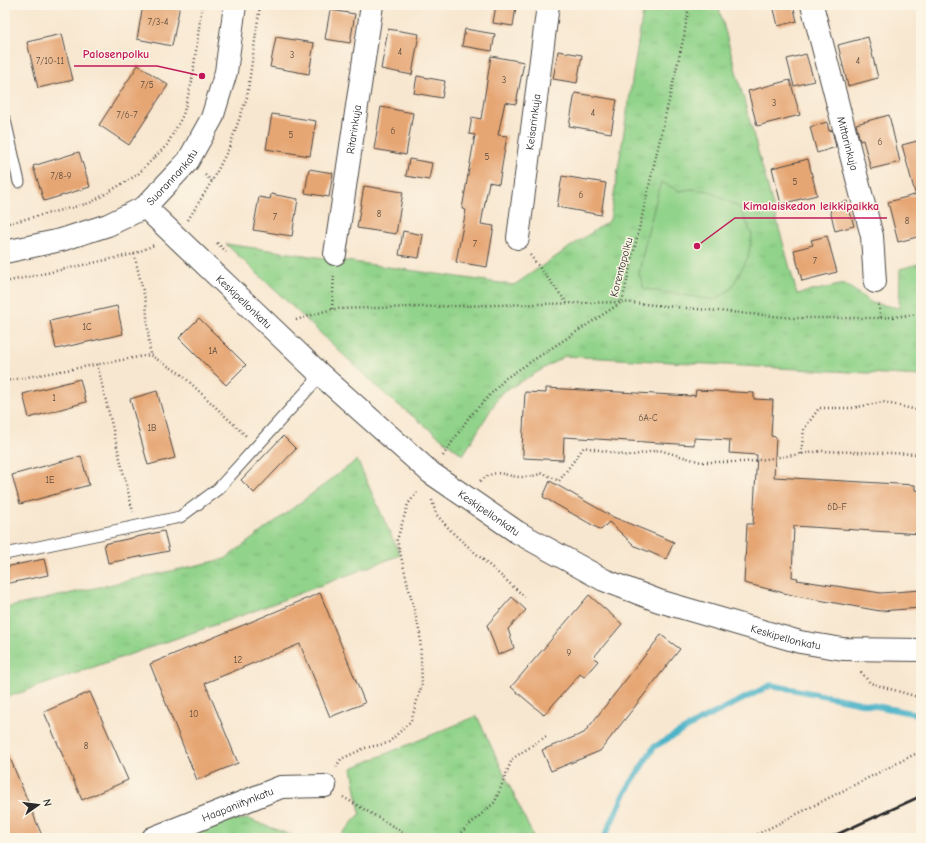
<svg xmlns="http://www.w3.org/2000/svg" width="926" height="843" font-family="'Comic Neue',sans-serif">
<defs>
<pattern id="grass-tufts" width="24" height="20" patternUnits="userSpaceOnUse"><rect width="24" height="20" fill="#91d38a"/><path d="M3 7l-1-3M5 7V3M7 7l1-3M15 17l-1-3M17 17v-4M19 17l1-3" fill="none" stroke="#7db577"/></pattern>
</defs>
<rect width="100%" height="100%" fill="#fcf5e5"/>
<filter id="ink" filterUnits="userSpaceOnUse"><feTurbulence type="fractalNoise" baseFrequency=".025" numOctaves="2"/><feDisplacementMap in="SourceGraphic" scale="8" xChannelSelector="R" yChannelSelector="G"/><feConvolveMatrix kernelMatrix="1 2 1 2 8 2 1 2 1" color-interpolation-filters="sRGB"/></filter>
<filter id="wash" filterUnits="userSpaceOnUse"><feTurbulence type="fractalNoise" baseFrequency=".012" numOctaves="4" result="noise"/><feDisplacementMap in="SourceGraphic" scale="16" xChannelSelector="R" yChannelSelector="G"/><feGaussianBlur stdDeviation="0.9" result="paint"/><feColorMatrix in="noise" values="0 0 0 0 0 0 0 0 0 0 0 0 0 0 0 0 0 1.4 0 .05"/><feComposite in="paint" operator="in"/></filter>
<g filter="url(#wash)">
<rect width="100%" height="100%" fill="#f8e7d0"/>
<path fill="url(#grass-tufts)" stroke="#5e7f5a" d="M644,5H718L797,294L845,284L872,303L899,308L900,269L921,263V376L565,356L501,393L463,455L387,396L226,244L514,285L610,220Z
M357,460L400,555L246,614L5,698V608L225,559Z
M477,716L534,838H337L339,837L360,814L352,768Z
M248,819L299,838H184L226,821Z"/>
<path fill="#91d38a" stroke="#5e7f5a" d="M661,182L679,191L692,189L709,191L740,208L752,235L748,257L731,289L715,300L644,289L639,273L647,235Z"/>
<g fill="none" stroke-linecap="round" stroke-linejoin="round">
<path stroke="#4ab2c8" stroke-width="6" d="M604,838L626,791L654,747L699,721L771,685L921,715"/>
</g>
<g id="blocks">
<path fill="#e6a673" d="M143,5H180L172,46L137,39Z
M496,5L516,7L513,26L493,23Z
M773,5H793L797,21L778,26Z
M330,10L355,14L350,43L325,39Z
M388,29L419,34L412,75L381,69Z
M465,29L495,34L492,51L462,46Z
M62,34L73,80L38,88L27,42Z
M276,37L314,43L309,74L270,67Z
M868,37L878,78L848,86L838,45Z
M558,51L582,55L577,83L553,79Z
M806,54L814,81L794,86L787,59Z
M491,56L524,62L516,104L505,102L498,135L507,136L499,184L489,182L481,224L494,226L487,267L456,262L466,210L462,209L475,135L469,134L472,117L481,119Z
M138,65L168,85L129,145L99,125Z
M417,76L445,81L442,98L414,93Z
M790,80L800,115L757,126L748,91Z
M575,93L617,100L611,133L569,126Z
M381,107L413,113L406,155L374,149Z
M272,114L316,121L310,156L266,149Z
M889,115L900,162L871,169L863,140L860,141L856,124Z
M827,122L829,131L832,130L836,147L817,153L810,127Z
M921,140V193H915L902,145Z
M79,152L90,187L44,201L33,166Z
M409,159L432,163L429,180L406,176Z
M808,159L817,195L781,204L772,168Z
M309,169L333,173L329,197L305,193Z
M562,176L606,183L601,215L557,207Z
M364,186L403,192L396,234L357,228Z
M271,194L298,199L292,236L253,230L259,197L270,199Z
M918,194L921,204V236L898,242L888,202Z
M847,201L854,226L835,231L829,205Z
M403,231L423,235L419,258L399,255Z
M827,236L837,272L802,281L794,250L813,245L811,240Z
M117,306L123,334L56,349L50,321Z
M199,318L246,365L226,385L179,338Z
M80,379L86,402L29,418L23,394Z
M546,388L691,396V395L695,396L696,390L754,393V399L773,400L771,436L776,437L774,477L915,485V490L921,491V534L794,526L792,577L798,578L797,580L881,593L921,590V608L880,611L796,596L744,583L747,524H753L757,455L729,453L730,440L694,438V445L564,437L563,460L523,458V449H522L525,392L546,393Z
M157,391L175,458L148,465L130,399Z
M283,436L296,449L254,493L241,480Z
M81,456L89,485L20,504L12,475Z
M550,481L613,517L674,542L666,559L635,546L609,522L601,530L543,497Z
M164,531L169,551L108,563L104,544Z
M44,559L48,575L5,584V567Z
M320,593L365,703L330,717L300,644L205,683L238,763L197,780L150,664Z
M589,595L622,624L594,657L598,661L584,677L580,674L544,715L511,687Z
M512,597L526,610L508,629L514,648L498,655L487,625Z
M661,635L680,649L600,751L551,771L542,750L584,733Z
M90,692L128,780L82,800L44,712Z
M5,746L43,838H5Z"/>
</g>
</g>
<g filter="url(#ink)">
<use href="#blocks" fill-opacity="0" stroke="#4a4744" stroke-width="1"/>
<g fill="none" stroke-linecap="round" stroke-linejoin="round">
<defs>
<path id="service" d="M5,120L19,182
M5,554L180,517L218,489L321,375"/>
<g id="minor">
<path id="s1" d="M812,5L872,236L875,282"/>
<path id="s2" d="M145,207L321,375L431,473L517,532L604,580L659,601L800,642L843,649L921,650"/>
<path id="s3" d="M518,238L548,5"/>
<path id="s4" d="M335,254L372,5"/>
<path id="s5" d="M153,838L281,787L325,786"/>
</g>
<g id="tertiary">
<path id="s6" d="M5,252L61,240L108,225L145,207L188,161L212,118L226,72L235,5"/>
</g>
</defs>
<use href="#service" stroke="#4a4744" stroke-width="13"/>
<use href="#minor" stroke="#4a4744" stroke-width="24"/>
<use href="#tertiary" stroke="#4a4744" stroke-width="24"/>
<path stroke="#4a4744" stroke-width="2.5" stroke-dasharray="1 3" stroke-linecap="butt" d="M205,175L212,181
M188,220L212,181L229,148L247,97L260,5
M5,224L90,203L137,175L167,145L183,115L192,81L202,5
M217,243L228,253
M134,254L146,303L150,355
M530,255L567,303
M5,282L134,254L154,245
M332,309L334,275
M881,318L921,314
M296,320L332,309L622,302L794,318H881L878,303
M97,364L133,512
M5,381L150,355L181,374L246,436
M801,454L804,429L819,408H852L883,402L921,411
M443,456L469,417L506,378L622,302L684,36L689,5
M480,481C498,467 502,476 520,477C528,477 535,476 543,473L559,481L584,447L629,456L659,450L701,462H745L822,451L919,454L921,450
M432,500L436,514L453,533L525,597
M861,672L870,683L921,698
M336,767L341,759L365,748L388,743L411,721L422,684L420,634L397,540L408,504L418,491
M343,797L413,838
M455,838L495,802L512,759L548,735
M750,838L921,751"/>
<use href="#service" stroke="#fff" stroke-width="11"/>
<use href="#minor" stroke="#fff" stroke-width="22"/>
<use href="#tertiary" stroke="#fff" stroke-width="22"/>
<path stroke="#2b2b2b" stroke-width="3" d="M829,838L921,796"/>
</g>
</g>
<g text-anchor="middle" stroke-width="3" stroke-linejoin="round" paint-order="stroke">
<g font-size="9" fill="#5a4a3d">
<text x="158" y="25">7/3-4</text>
<text x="400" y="55">4</text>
<text x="292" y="58">3</text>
<text x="50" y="64">7/10-11</text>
<text x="858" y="64">4</text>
<text x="504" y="83">3</text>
<text x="147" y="88">7/5</text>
<text x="774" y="106">3</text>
<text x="593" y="116">4</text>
<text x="127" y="118">7/6-7</text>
<text x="393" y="134">6</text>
<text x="291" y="138">5</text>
<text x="880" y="145">6</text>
<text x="487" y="160">5</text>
<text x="61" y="179">7/8-9</text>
<text x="795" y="185">5</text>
<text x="581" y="198">6</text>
<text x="379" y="217">8</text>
<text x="275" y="220">7</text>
<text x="907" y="224">8</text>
<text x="475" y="247">7</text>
<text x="815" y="264">7</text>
<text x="87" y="330">1C</text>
<text x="213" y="354">1A</text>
<text x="54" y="401">1</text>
<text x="648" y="421">6A-C</text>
<text x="152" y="431">1B</text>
<text x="50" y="483">1E</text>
<text x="837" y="510">6D-F</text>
<text x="569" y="656">9</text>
<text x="238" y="663">12</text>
<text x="194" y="717">10</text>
<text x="86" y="749">8</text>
</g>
<g font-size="11" fill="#2b2b2b" stroke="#fcf5e5">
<text dy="4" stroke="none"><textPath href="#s3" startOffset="117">Keisarinkuja</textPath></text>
<text dy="4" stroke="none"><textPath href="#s4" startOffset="126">Ritarinkuja</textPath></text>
<text dy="4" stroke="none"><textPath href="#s1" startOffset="143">Mittarinkuja</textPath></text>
<text dy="4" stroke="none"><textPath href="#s6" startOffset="188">Suorannankatu</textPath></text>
<text transform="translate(621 267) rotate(-75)" y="4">Korentopolku</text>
<text dy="4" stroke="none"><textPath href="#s2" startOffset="137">Keskipellonkatu</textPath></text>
<text dy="4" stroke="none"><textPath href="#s2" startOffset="461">Keskipellonkatu</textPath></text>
<text dy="4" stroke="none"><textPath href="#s2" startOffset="785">Keskipellonkatu</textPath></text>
<text dy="4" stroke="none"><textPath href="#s5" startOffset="91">Haapaniitynkatu</textPath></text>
</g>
</g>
<path fill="none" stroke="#c2185b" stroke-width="1.5" d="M202 76L157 66H74M697 246L735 218H887"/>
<g fill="#c2185b" stroke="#fcf5e5" stroke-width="1.5">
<circle cx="202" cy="76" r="4"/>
<circle cx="697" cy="246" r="4"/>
</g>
<g font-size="12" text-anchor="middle" font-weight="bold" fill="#c2185b" stroke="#fcf5e5" stroke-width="3" stroke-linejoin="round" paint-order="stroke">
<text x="116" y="58">Palosenpolku</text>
<text x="811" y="210">Kimalaiskedon leikkipaikka</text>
</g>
<rect width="926" height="843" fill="none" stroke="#fcf5e5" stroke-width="20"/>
<g transform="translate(38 805) rotate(76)" stroke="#fcf5e5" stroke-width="3" paint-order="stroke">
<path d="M0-3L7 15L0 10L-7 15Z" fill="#2b2b2b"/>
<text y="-6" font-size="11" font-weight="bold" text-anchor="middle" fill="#2b2b2b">N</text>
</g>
</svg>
